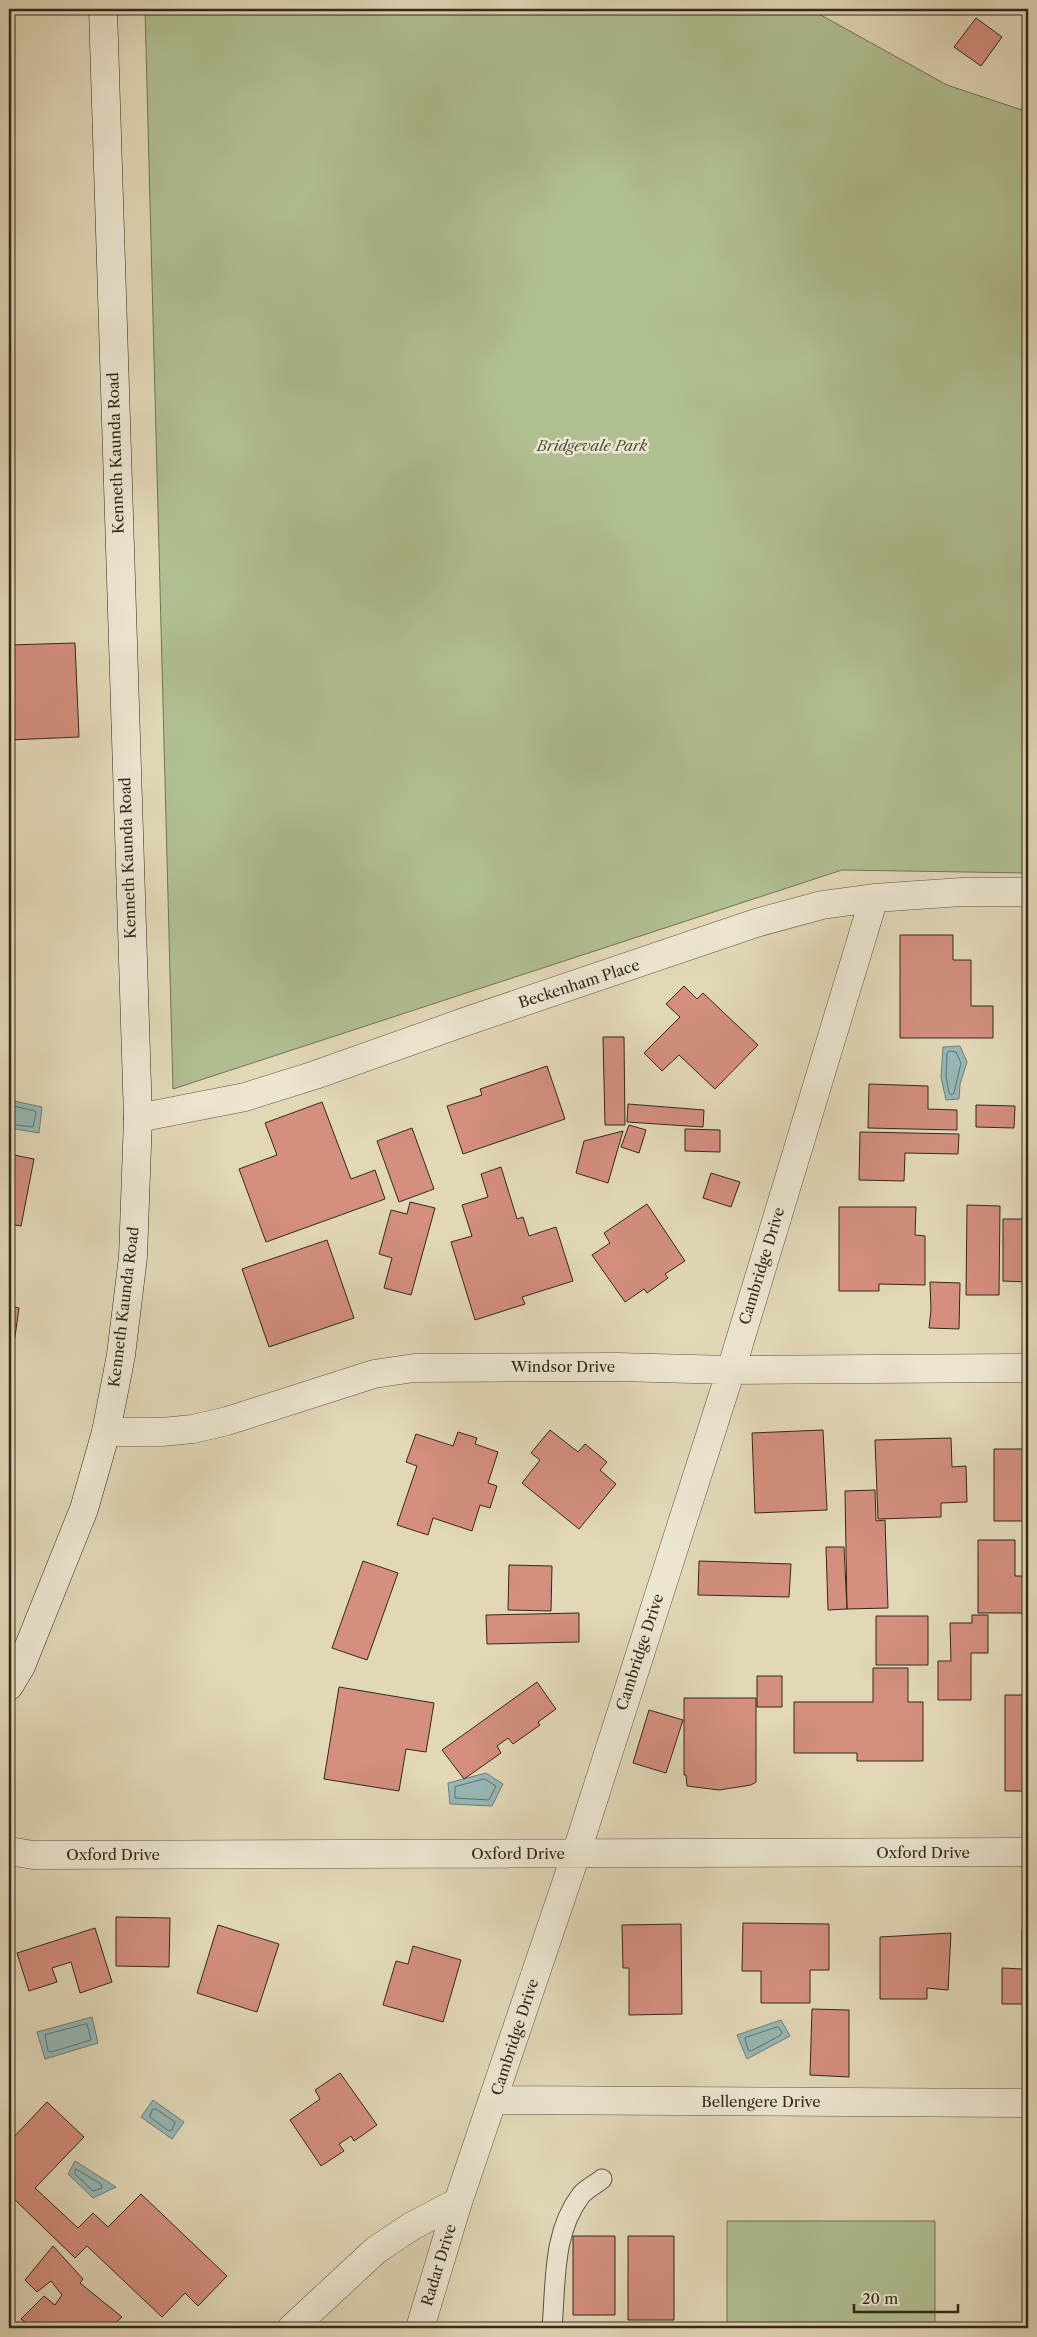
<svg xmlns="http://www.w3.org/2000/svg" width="1037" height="2337" font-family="'Libre Caslon Text',serif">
<rect width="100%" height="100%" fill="#e2d8b8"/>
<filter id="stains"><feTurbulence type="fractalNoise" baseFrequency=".004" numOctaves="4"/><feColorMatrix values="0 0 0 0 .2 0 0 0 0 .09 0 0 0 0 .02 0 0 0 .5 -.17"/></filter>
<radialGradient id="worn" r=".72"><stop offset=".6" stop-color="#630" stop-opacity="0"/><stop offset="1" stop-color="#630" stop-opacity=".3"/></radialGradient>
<path fill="#b0bf91" stroke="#727457" d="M145,9H810L947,85L1028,112V873L842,870L173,1089Z
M727,2221H935V2328H727Z"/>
<path fill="#96b8b7" stroke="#6e7e79" d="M960,1046L967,1062L960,1084L959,1099L946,1100L941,1077L943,1047Z
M9,1100L42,1107L39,1133L9,1128Z
M486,1773L503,1784L492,1806L450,1804L448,1783Z
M92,2017L98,2043L45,2059L37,2032Z
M781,2020L790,2036L747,2059L737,2035Z
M153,2100L184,2122L172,2139L141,2117Z
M75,2161L116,2187L93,2198L68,2174Z"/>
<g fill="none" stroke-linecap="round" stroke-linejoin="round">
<path stroke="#64706a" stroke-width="1" d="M950,1051L956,1052L961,1063L954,1093L952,1095L949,1093L946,1076L947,1053Z
M9,1105L35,1111L36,1113L33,1127L9,1124
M485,1779L496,1786L489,1800L455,1798V1787Z
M87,2024L91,2040L51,2052L48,2051L45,2035Z
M778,2027L782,2032L781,2035L751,2051L748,2050L745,2038Z
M153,2109H156L175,2122L172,2130L169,2131L150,2117Z
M76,2169L101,2184L102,2188L93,2191L75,2174Z"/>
</g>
<path fill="#d48f7e" stroke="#33281d" d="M976,18L1002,37L981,66L954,47Z
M75,643L79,737L9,740V645Z
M900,935H953V960H971V1006H993V1038H900Z
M1024,961H1028V1050H1025Z
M684,986L697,999L703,993L758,1045L715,1089L679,1055L662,1071L644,1053L680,1017L666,1004Z
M603,1037H624L625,1125H605Z
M547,1066L565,1119L463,1154L447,1106L482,1095L480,1089Z
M869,1084L928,1086V1109L957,1110V1130L868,1128Z
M322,1102L351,1179L375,1170L385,1199L266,1242L239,1169L277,1155L265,1123Z
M628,1104L704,1110L703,1127L627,1122Z
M976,1105L1015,1106L1014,1128L976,1127Z
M629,1125L646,1130L639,1153L621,1147Z
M412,1128L434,1189L399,1202L377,1141Z
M685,1129L720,1130V1152L685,1151Z
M623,1131L608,1183L576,1173L584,1141Z
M860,1132L959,1134L958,1154L905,1153L904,1181L859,1180Z
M9,1154L34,1159L21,1226L9,1224Z
M501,1167L517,1219L523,1217L529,1236L556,1227L573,1281L522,1297L525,1304L475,1320L451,1242L472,1236L462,1205L488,1197L481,1174Z
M711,1173L740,1182L731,1207L703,1198Z
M410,1202L435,1208L411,1295L384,1288L392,1258L379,1254L391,1210L407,1214Z
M647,1204L685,1261L665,1274L668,1278L647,1293L644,1289L625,1302L592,1255L610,1243L604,1233Z
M967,1205L1000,1206L999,1295H966Z
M839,1207H916L915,1235L925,1236V1285L879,1284V1291H839Z
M1003,1219H1028V1282L1003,1281Z
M327,1240L354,1318L269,1347L242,1269Z
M930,1282L960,1283L959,1329L929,1328L931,1310Z
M9,1306L19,1308L9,1379Z
M550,1430L578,1452L585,1444L607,1462L600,1470L616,1484L579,1529L522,1483L540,1460L531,1453Z
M823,1430L827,1510L755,1513L752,1433Z
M458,1432L477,1438L475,1444L498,1452L488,1483L497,1486L490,1508L480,1505L472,1531L433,1518L428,1535L397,1525L417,1466L406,1462L416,1434L453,1446Z
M951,1438L952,1467L966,1466L967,1502L941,1503V1517L878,1519L875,1440Z
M994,1449H1028V1521H994Z
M875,1490L876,1521L885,1520L888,1608L847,1609L845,1491Z
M978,1540H1015V1576H1027L1026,1613H978Z
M826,1547H844L847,1609L828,1610Z
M363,1561L398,1573L367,1660L332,1648Z
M699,1561L791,1564L789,1597L698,1595Z
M509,1565L552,1566L551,1611L508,1610Z
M579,1613V1642L487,1644L486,1615Z
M972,1615H988V1653H971V1700H938V1661H951L950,1623H972Z
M876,1616H928V1665H876Z
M873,1668H908V1702H923V1761H857V1753H794V1702H873Z
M757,1676H782V1707H757Z
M537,1682L556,1709L538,1722L540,1725L513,1744L508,1738L497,1746L501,1753L464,1779L442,1750Z
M339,1687L434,1703L426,1752L406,1749L399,1791L324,1779Z
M1005,1695H1028V1791H1005Z
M684,1698H756V1782L751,1785L719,1790L687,1786L686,1775H684Z
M649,1710L683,1720L666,1773L633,1763Z
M116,1917L170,1918L169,1967L116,1966Z
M743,1923L829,1924V1970H810V2003H761V1971H742Z
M681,1924L682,2014L629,2015V1968H623L622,1925Z
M218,1925L279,1944L257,2012L197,1993Z
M95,1928L112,1982L80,1993L71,1962L52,1968L57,1982L29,1991L17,1953Z
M1022,1929H1028V2012L1027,2004H1002V1968L1022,1969Z
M951,1933L948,1990L927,1988V1999H880V1937Z
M413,1946L461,1960L443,2022L383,2005L396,1961L408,1964Z
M812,2009L849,2010V2077L810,2075Z
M340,2073L377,2125L354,2141L351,2136L339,2144L344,2151L321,2166L290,2120L320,2099L315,2090Z
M47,2102L84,2137L35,2188L78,2228L93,2213L108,2227L141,2194L227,2276L198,2306L185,2293L162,2317L87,2246L75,2258L9,2194V2142Z
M573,2236H615V2315H573Z
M628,2236H674V2320H628Z
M53,2246L83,2279L80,2283L122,2317L110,2328H32L21,2319L44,2296L55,2305L62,2295L51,2281L37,2292L25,2280Z"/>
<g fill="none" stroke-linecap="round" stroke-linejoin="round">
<defs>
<path id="service" d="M552,2328C556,2283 552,2233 581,2195C586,2189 596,2184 602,2179"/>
<path id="minor" d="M138,1118L245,1097L315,1075L467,1021L756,923L822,905L874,898L962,892H1028
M106,1432H162L193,1429L227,1421L374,1374L414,1368L616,1367L731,1370L1028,1368
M9,1851L33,1855L1028,1852
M494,2100L1028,2103
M292,2328L376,2250L412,2226L458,2202
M420,2328L458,2202L576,1854L731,1370L874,898"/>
<path id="secondary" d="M9,1686L21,1666L84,1509L106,1432L121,1355L133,1257L138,1118L103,9"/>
</defs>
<use href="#service" stroke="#5f5444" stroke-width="21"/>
<use href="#minor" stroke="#5f5444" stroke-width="29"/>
<use href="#secondary" stroke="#33281d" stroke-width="29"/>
<use href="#service" stroke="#ece6d1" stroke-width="19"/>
<use href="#minor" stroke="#ece6d1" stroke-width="28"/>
<use href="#secondary" stroke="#ece6d1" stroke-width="28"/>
</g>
<g text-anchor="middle" stroke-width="5" stroke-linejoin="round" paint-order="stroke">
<g font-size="15" font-style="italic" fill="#524e3a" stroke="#ece6d1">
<text x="592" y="451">Bridgevale Park</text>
</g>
<g font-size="15" fill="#33281d" stroke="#ece6d1">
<text transform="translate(116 453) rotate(-92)" y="5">Kenneth Kaunda Road</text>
<text transform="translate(128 858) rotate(-92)" y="5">Kenneth Kaunda Road</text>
<text transform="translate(579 984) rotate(-18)" y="5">Beckenham Place</text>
<text transform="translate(762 1266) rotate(-73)" y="5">Cambridge Drive</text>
<text transform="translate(124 1307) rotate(-83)" y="5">Kenneth Kaunda Road</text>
<text x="563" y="1372">Windsor Drive</text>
<text transform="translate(640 1652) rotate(-72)" y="5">Cambridge Drive</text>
<text x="923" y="1858">Oxford Drive</text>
<text x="518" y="1859">Oxford Drive</text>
<text x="113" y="1860">Oxford Drive</text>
<text transform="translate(515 2037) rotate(-72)" y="5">Cambridge Drive</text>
<text x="761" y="2107">Bellengere Drive</text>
<text transform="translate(439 2265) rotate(-73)" y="5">Radar Drive</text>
</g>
</g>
<rect width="1037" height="2337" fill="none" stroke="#e2d8b8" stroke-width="30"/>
<rect x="10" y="10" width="1017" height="2317" fill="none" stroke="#33281d" stroke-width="2.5"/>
<rect x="15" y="15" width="1007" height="2307" fill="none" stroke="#33281d"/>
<path d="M854 2304v8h104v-8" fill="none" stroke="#33281d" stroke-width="2.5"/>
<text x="862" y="2304" font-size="15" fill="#33281d" stroke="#ece6d1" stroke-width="4" paint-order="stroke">20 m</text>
<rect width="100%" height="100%" filter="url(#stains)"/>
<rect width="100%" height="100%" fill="url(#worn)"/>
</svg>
